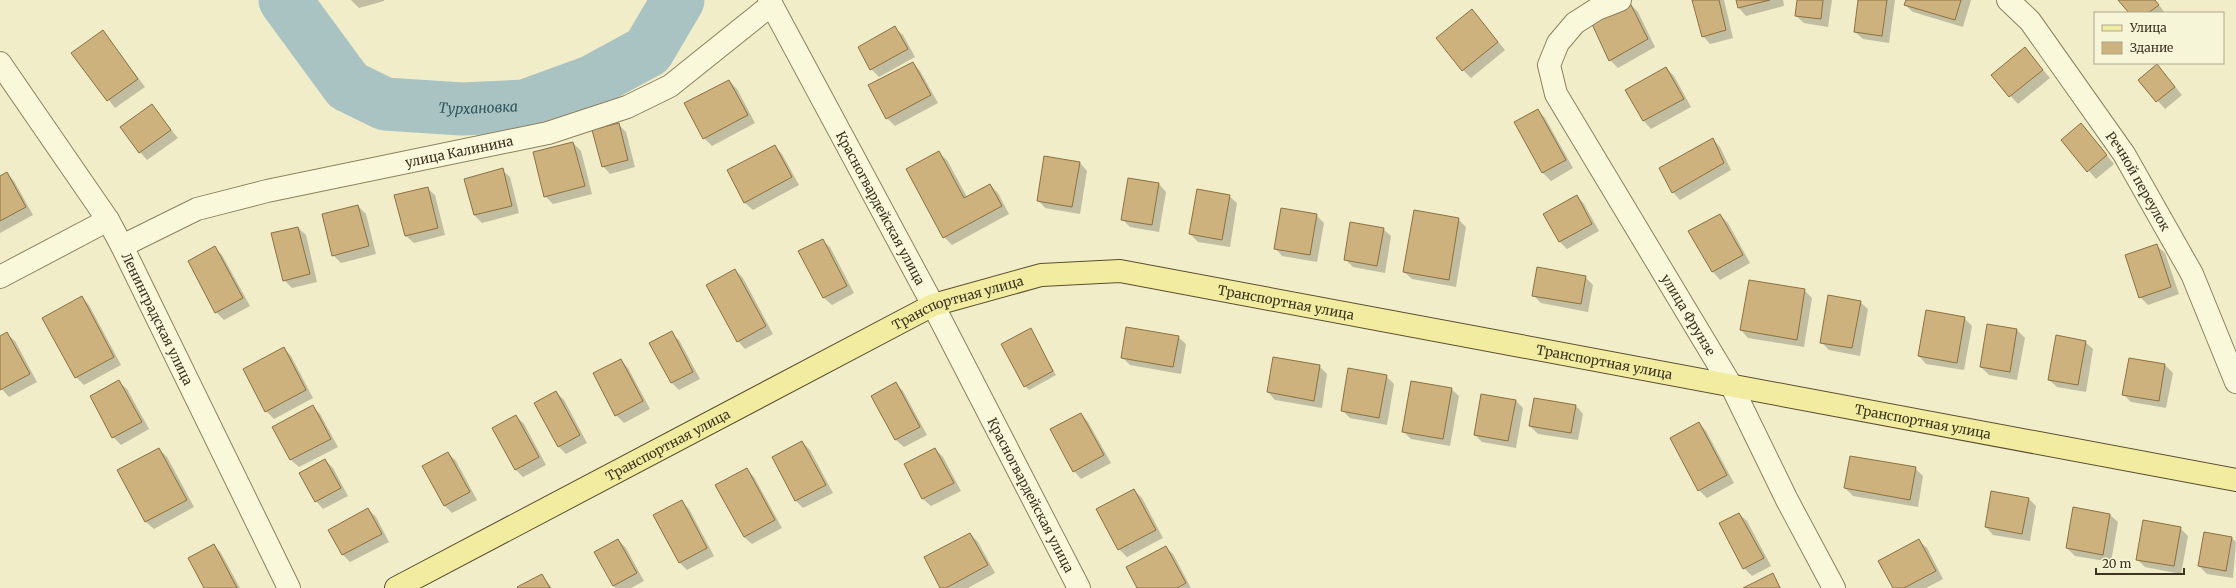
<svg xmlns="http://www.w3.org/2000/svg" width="2236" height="588" font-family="Merriweather,serif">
<rect width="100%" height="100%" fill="#f0edc8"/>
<path fill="#0003" d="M351,0H384V1L359,8Z
M1693,0H1724L1733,38L1710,44L1703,36Z
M1737,0H1783L1784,6L1746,16L1739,8Z
M1798,0H1832L1828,27L1804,23L1796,16Z
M1859,0H1895L1889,43L1863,39L1855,32Z
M1907,0H1971L1963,27L1913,12L1905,5Z
M2119,0H2155L2165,13H2130Z
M1630,4L1638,12L1655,47L1618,68L1610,60Z
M1472,10L1505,50L1471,78L1463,70Z
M895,28L903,35L915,57L879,77L871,69L859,48Z
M103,31L145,87L115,108L73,53Z
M2025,49L2050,78L2018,104L1992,76Z
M913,63L920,71L938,103L895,126L887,118Z
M1666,68L1674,76L1691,107L1651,129L1644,121L1626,90Z
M2164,73L2182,95L2165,109L2139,80Z
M729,81L737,89L755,123L712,146L704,138Z
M151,105L178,138L147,160L140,152Z
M1537,110L1545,118L1573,168L1551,181L1543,173L1515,123Z
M618,124L626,132L635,167L610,174L603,166Z
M2081,124L2114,164L2096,179L2062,140Z
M1713,139L1720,147L1731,170L1680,200L1673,192Z
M573,143L581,151L592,194L553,204L545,196Z
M775,146L782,154L799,185L753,210L745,203L728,171Z
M939,153L947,160L967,197L990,185L998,193L1009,214L952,245L944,237Z
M1080,163L1087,171L1080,214L1045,208L1038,200Z
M502,170L510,177L519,213L482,223L474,215L465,179Z
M7,173L14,181L33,215L0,233V177Z
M1159,184L1166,192L1159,232L1130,227L1122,219Z
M427,188L435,195L445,235L414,243L406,236Z
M1229,196L1237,203L1230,247L1198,242L1190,234Z
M1577,196L1584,204L1599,231L1567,249L1559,241Z
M358,206L366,214L376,254L341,263L333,255Z
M1316,215L1324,223L1317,262L1282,256L1275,248Z
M1720,215L1728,223L1750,263L1720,280L1713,272L1690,231Z
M1458,219L1466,227L1456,287L1412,279L1404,272Z
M298,228L306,235L317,282L292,288L284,280Z
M1383,229L1391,236L1385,273L1353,267L1345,259Z
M822,240L830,247L854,293L832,305L824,298L800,252Z
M2157,246L2165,253L2179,294L2148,305L2140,297Z
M215,248L222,255L250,306L224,320L216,312Z
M735,270L743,278L773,334L745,349L738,341Z
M1585,277L1593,285L1588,312L1541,303L1533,295Z
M1804,290L1812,298L1804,347L1748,338L1741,330Z
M82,297L89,305L121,365L84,385L76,377Z
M1860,302L1868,309L1860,356L1829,350L1821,342Z
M1926,311L1964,318L1972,326L1964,370L1926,364L1919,356Z
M1030,329L1056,375L1029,390L1025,386Z
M2017,330L2025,338L2017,380L1989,375L1981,367Z
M671,333L679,340L700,379L679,390L672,383L651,344Z
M7,334L15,341L37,382L9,397L0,387V337Z
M1178,337L1186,344L1181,374L1130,365L1122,357Z
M2085,342L2093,349L2086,392L2057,387L2049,380Z
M284,348L291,356L313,398L274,419L266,411Z
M2130,359L2165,365L2173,373L2166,408L2131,402L2123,394Z
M621,360L628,368L650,409L624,423L616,415Z
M1319,366L1327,374L1322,408L1275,400L1268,392Z
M1386,376L1394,384L1387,425L1350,418L1342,410Z
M119,382L127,389L149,429L121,445L113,437Z
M896,384L903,391L927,435L904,447L896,440L872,396Z
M1451,389L1459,396L1450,446L1411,439L1403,431Z
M556,392L564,400L587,443L566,454L559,447L535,403Z
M1515,400L1523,408L1516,448L1482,442L1475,435Z
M312,406L320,414L338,447L299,467L291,460L274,427Z
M1576,406L1583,414L1578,440L1538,434L1530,426Z
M1081,414L1088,422L1111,463L1081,479L1074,471Z
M516,416L524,424L546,465L523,477L516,470Z
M1699,423L1706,431L1734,483L1707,498L1699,490L1671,438Z
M802,442L810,450L833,493L803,508L796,501L773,458Z
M159,449L167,457L194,507L154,529L146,522L119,471Z
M935,449L943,457L961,491L931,506L923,499L906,465Z
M448,453L456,461L477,500L452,513L445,506L424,467Z
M325,460L333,468L348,496L323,509L316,501Z
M1915,468L1923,476L1918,507L1853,496L1845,488Z
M747,469L754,477L782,528L752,544L744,537Z
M1134,490L1142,498L1163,538L1127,557L1119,549Z
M2029,499L2036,506L2030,541L1993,535L1986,527Z
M681,501L689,509L714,556L687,570L680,563L655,516Z
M2074,508L2110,515L2118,522L2111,562L2075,556L2067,548Z
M368,509L376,517L389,542L350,562L343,555L329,530Z
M1739,514L1747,521L1771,566L1752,576L1744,568L1720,524Z
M2180,528L2188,536L2181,574L2145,567L2137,559Z
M2205,533L2231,537L2236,542L2233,578L2207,574L2199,566Z
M970,534L978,542L995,573L968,588H941Z
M618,540L626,548L644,581L631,588H616L613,586Z
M1919,541L1927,548L1943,579L1926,588H1894Z
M214,545L221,553L240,588H205Z
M1165,547L1173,554L1191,588H1139Z
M1773,574L1781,588H1745Z
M542,575L552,588H519Z"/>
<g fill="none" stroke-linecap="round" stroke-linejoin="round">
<path stroke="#a9c3c2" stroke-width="53" id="s1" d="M285,0L348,86L385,104L462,109L525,106L591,82L648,51L678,0"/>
</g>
<path fill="#ceb27d" stroke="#8c7141" d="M1692,0H1719L1726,30L1702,37Z
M1736,0H1770L1738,8Z
M1797,0H1823L1821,19L1795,16Z
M1858,0H1887L1882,36L1854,32Z
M1906,0H1961L1955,20L1904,5Z
M2118,0H2155L2159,5L2148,13H2129Z
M1630,3L1648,39L1609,61L1592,24Z
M1472,9L1498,42L1462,71L1436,38Z
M895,26L908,49L870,70L858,47Z
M103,30L138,79L107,101L71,53Z
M2025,47L2043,70L2009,97L1991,75Z
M913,62L931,95L886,119L868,85Z
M2157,64L2175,87L2156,102L2138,80Z
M1666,67L1684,99L1643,121L1625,90Z
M729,80L748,115L703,139L684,103Z
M152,104L171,130L139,153L120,127Z
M1538,109L1566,160L1542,173L1514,122Z
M619,123L628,160L602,167L592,130Z
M2081,123L2107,155L2087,172L2061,140Z
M1713,138L1724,163L1672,193L1659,168Z
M573,142L585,186L544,197L533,152Z
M775,145L792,177L744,203L727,170Z
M939,151L964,198L990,184L1002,206L943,238L906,169Z
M1044,156L1080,162L1072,207L1037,201Z
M503,168L512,206L474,215L464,179Z
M7,172L26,207L0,221V176Z
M1128,178L1159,183L1152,225L1121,220Z
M428,187L438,228L405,236L394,195Z
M1197,189L1230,195L1222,240L1189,234Z
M1577,195L1592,224L1559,242L1543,214Z
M358,205L369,246L332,256L322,214Z
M1281,208L1317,214L1310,255L1274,249Z
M1414,210L1459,218L1449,280L1403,272Z
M1720,214L1743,255L1712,272L1688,231Z
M1350,222L1384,228L1377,266L1344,260Z
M298,227L310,274L283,281L271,233Z
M823,239L847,286L823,298L798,251Z
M2157,244L2171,287L2139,298L2125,255Z
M215,246L243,298L215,313L188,261Z
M1537,267L1586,276L1581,304L1532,296Z
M735,269L766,326L737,342L706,285Z
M1749,280L1805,289L1797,340L1740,330Z
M1828,295L1861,301L1852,348L1820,343Z
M82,296L114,357L75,378L42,318Z
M1926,310L1965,317L1957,363L1918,356Z
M1987,324L2017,329L2010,372L1980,367Z
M1126,327L1179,336L1173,367L1121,358Z
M1031,328L1053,371L1024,387L1001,344Z
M672,331L693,372L671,383L649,343Z
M7,332L30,374L0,390V336Z
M2056,335L2086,341L2078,385L2048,380Z
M284,347L306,390L265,412L243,369Z
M1273,357L1320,365L1314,401L1267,392Z
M2129,358L2165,364L2159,401L2122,395Z
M621,359L643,401L615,416L593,373Z
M1348,368L1387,375L1379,418L1341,411Z
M119,380L142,422L112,438L90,396Z
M1411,381L1452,388L1443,439L1402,432Z
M896,382L920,427L895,440L871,396Z
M556,391L580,435L558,447L534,403Z
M1481,394L1516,400L1508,441L1474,435Z
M1534,398L1576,405L1571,433L1529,426Z
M313,405L331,439L290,460L272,427Z
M1081,413L1104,455L1073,472L1050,429Z
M516,415L539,457L515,470L492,428Z
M1699,422L1727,475L1698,491L1670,438Z
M802,441L826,485L795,501L772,457Z
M159,448L187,500L145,522L117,470Z
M935,448L954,483L922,499L904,464Z
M448,452L470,492L444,506L422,466Z
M1850,456L1916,467L1910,500L1844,488Z
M325,459L341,488L315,502L299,473Z
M747,468L775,520L744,537L715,485Z
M1134,489L1156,530L1118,550L1096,509Z
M1991,491L2029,498L2022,534L1985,527Z
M682,500L707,548L679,563L653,515Z
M2073,507L2110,514L2103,555L2066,548Z
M368,508L382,534L342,555L328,530Z
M1739,513L1764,558L1743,569L1719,523Z
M2143,520L2181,527L2174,566L2136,560Z
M2204,532L2232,537L2226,571L2198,566Z
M970,533L988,565L946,588H940L924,557Z
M618,539L637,573L613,586L594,552Z
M1919,539L1936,571L1904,588H1893L1878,561Z
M214,544L237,588H204L188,558Z
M1166,546L1186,583L1177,588H1137L1126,567Z
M1773,573L1780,588H1743Z
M542,574L550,588H518L517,587Z"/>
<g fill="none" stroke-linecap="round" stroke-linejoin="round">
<defs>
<g id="street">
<path id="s2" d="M769,0L933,305L1079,588"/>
<path id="s3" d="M1620,0L1597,9L1575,23L1558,43L1549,65L1556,94L1732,387L1787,500L1834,588"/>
<path id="s4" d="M2008,0L2030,21L2124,154L2192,274L2236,382"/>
<path id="s5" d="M0,63L108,220L122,246L289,588"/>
<path id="s6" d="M122,246L197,209L267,191L548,133L627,107L670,86L771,5"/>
<path d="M0,277L108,220"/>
</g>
<g id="primary">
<path id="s7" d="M396,588L933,305L1041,275L1120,271L2236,480"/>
</g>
</defs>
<use href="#street" stroke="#8c815c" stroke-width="24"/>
<use href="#primary" stroke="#5a4e30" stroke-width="24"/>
<use href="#street" stroke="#faf8db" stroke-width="22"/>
<use href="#primary" stroke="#f2eca0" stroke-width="22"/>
</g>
<g text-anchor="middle" stroke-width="3.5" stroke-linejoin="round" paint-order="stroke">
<g font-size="13" fill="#3c3420" stroke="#f7f5d8">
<text dy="5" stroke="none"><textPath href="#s6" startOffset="352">улица Калинина</textPath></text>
<text dy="5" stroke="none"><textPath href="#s4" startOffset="224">Речной переулок</textPath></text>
<text dy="5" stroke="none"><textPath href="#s2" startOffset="236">Красногвардейская улица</textPath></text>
<text dy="5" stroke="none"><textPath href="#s7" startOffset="967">Транспортная улица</textPath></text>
<text dy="5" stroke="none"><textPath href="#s7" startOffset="631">Транспортная улица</textPath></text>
<text dy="5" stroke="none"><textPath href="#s3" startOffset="388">улица Фрунзе</textPath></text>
<text dy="5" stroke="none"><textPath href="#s5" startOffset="301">Ленинградская улица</textPath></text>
<text dy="5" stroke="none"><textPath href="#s7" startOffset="1291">Транспортная улица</textPath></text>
<text dy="5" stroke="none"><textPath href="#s7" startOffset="1615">Транспортная улица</textPath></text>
<text dy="5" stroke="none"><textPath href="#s7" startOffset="307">Транспортная улица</textPath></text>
<text dy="5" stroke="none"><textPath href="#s2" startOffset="560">Красногвардейская улица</textPath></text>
</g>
<g font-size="14" font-style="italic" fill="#2f545c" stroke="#f7f5d8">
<text dy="5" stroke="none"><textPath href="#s1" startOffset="241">Турхановка</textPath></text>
</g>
</g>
<rect x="2094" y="12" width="130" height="52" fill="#f7f5d8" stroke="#aca88e"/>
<rect x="2102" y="25" width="20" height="6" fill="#f2eca0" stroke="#aca88e"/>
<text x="2130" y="32" font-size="12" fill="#3c3420">Улица</text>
<rect x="2102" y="42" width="20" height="12" fill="#ceb27d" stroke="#aca88e"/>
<text x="2130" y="52" font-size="12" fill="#3c3420">Здание</text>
<path d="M2096 568v6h88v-6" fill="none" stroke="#3c3420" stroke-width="2"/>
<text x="2102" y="568" font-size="12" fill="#3c3420" stroke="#f7f5d8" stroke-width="3" paint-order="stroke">20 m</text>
</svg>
